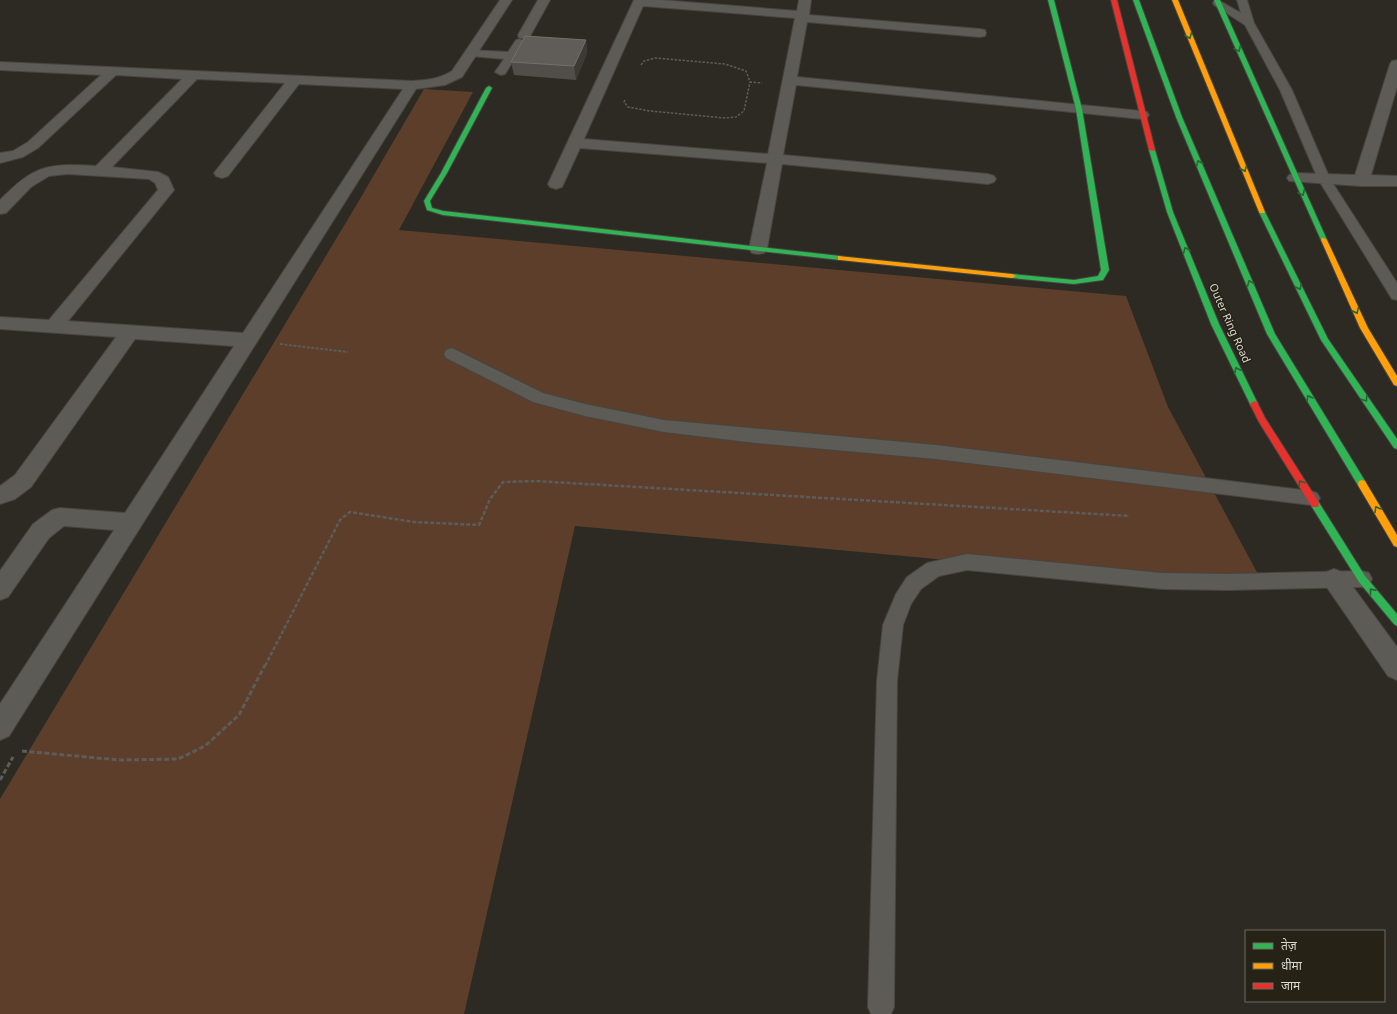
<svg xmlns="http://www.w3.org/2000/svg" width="1397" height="1014" font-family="Georgia,'Noto Sans Devanagari',serif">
<rect width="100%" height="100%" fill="#2c2a23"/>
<path fill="#5c3e2b" d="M424,89L473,92L399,230L1126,296L1168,407L1266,589L575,526L464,1014H0V799L357,204Z"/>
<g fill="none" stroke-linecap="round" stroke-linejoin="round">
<defs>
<path id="lane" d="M1218,0L1241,13L1237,0H1247L1254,23L1292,90L1330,179L1397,283V300L1392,299L1318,179L1280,90L1245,25L1214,5L1213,3L1214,1Z
M520,39L525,42L505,74L501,75L495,72L504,59L471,56L466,53L471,50L508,52L516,40Z
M452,348L543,393L585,404L664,420L936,445L1311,491L1317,493L1320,498L1317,503L1311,505L936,459L756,443L664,432L585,416L533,402L446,358L444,354L446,350Z
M967,554L1162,573L1227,574L1362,571L1369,573L1372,579L1369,585L1362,587L1227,590L1162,589L967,570L939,576L921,589L911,604L903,625L897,681L894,1007L891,1014H871L868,1007L877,681L883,625L896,594L907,577L927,563Z"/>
<path id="street" d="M500,0H512L462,77L445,85L416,89L9,736L0,740V704L114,530L64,526L49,538L8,597L0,600V571L33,524L52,510L60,508L125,513L234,346L135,339L31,487L15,499L0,504V486L15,475L116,337L0,329V317L49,320L158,190L155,183L149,179L68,174L49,176L31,187L6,213L0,214V200C35,165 47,163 96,166L182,79L116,75L38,148L23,157L0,163V153L13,151L28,142L101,75L0,70V62L412,81C427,80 439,79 452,71ZM197,79L285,83L214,173L216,176L222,178L228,176L299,84L403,89L243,333L68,321L174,190L168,177L158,172L112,167Z
M538,0H550L529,38H519L518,35Z
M634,0H661L797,11L799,0H811L809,15L980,29L985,30L986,33L985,36L980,37L807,22L797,77L1142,111L1147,112L1149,115L1147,118L1142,119L796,85L783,155L988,174L994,176L996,179L994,182L988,184L782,164L767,249L764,253L758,254L752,253L749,249L767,163L580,148L562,187L556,189L550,187L548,184ZM643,6L795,18L768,154L584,139Z
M1397,60V87L1371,175L1397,176V186H1361L1289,181L1287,178L1289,175L1295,173L1355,175L1390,64L1392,61Z
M1334,569L1342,572L1397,647V680L1388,676L1326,586L1322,579L1326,572Z"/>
<path id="fast" d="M1048,0H1054L1082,109L1109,270L1103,280L1074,284L1012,278L1008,276L1012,274L1074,280L1098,276L1101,270L1076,109Z
M1133,0H1139L1182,117L1275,334L1365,481L1366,484L1365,487H1359L1267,334L1176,117Z
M1214,0H1220L1327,240L1326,242H1324L1321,240Z
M489,86L492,88L447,173L430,201L432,208L443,211L840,256L844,258L840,260L443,215L427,210L424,201L441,173L486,88Z
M1150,149L1155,150L1173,212L1219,324L1258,404L1257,406H1251L1211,324L1167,212L1149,150Z
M1262,210L1265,212L1328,339L1397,439V449L1394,448L1321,340L1259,212Z
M1315,500L1318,501L1365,576L1397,614V626L1394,624L1359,582L1312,507L1311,504L1312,501Z"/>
<path id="slow" d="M1172,0H1178L1265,212L1264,213H1260L1259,212Z
M1322,238H1324L1327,240L1368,328L1397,376V386L1394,385L1360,328L1321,240Z
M838,256L1012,274L1016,276L1012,278L840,260H838Z
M1362,480L1365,481L1397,535V547L1394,546L1359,487L1358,484L1359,481Z"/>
<path id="jam" d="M1111,0H1117L1155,150L1154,151L1149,150Z
M1254,401L1257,402L1265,418L1318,501L1319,504L1318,507H1312L1259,422L1250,404Z"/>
</defs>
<use href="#lane" stroke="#484540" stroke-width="2"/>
<use href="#street" stroke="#484540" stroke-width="2"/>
<use href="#fast" stroke="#484540" stroke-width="2"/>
<use href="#slow" stroke="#484540" stroke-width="2"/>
<use href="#jam" stroke="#484540" stroke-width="2"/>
<path stroke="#5d5c58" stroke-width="1.5" stroke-dasharray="2.5 1.5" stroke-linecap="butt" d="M641,65L644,61L655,58L725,64L746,71L750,82L762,83
M625,100L624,102L628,107L650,111L725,118L736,117L744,111L750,82"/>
<path stroke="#5d5c58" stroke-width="2" stroke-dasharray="3 1.5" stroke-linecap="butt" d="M280,344L348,352"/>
<path stroke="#5d5c58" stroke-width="2.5" stroke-dasharray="4 2" stroke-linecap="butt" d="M265,666L340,520L350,512L414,522L479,525L490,499L503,482L535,481L1130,516"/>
<path stroke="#5d5c58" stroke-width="3" stroke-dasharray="5 2.5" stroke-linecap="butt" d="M22,751L119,760L178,759L205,746L239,715L265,665
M0,780L13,757"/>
<use href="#lane" fill="#5d5b56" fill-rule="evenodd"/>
<use href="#street" fill="#5d5b56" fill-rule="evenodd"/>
<use href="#fast" fill="#30b455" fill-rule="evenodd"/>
<use href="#slow" fill="#ff9f0a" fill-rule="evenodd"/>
<use href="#jam" fill="#e5322d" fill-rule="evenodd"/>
</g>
<path fill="#514e4a" d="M586,40L587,53L576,80L514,75L511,62Z"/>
<path fill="#3c3a34" d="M586,40L587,53L576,80L574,66Z"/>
<path fill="#605d58" stroke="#73706b" d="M525,36L586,40L574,66L511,62Z"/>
<defs><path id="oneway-chevron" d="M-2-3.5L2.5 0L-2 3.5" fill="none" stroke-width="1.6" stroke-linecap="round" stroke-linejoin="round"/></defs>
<g stroke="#2a6432">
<use href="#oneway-chevron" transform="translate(1189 36) rotate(68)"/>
<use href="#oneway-chevron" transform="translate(1238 49) rotate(66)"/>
<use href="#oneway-chevron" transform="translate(1199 163) rotate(-113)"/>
<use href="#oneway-chevron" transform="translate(1244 169) rotate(67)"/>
<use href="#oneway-chevron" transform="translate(1302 193) rotate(65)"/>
<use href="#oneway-chevron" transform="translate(1186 250) rotate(-112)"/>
<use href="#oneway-chevron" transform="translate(1250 283) rotate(-112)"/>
<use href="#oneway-chevron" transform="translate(1299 287) rotate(64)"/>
<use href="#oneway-chevron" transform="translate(1356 311) rotate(65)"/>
<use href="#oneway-chevron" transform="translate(1237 370) rotate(-116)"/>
<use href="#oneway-chevron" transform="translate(1309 398) rotate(-121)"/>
<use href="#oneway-chevron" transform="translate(1365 399) rotate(56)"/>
<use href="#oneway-chevron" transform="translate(1301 483) rotate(-122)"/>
<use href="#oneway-chevron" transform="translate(1377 509) rotate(-121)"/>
<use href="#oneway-chevron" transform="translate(1372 591) rotate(-129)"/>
</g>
<g text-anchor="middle" stroke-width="3" stroke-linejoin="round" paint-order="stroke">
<g font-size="11" fill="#dbd8d0" stroke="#262216">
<text transform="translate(1230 323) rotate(66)" y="4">Outer Ring Road</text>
</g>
</g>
<rect x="1245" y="930" width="140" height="72" fill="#262216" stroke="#6e6b60"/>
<rect x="1253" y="943" width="20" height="6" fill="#30b455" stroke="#6e6b60"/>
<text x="1281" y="950" font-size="12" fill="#dbd8d0">तेज़</text>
<rect x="1253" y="963" width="20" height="6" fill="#ff9f0a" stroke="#6e6b60"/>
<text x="1281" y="970" font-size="12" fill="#dbd8d0">धीमा</text>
<rect x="1253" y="983" width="20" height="6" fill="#e5322d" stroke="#6e6b60"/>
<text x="1281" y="990" font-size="12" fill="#dbd8d0">जाम</text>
</svg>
